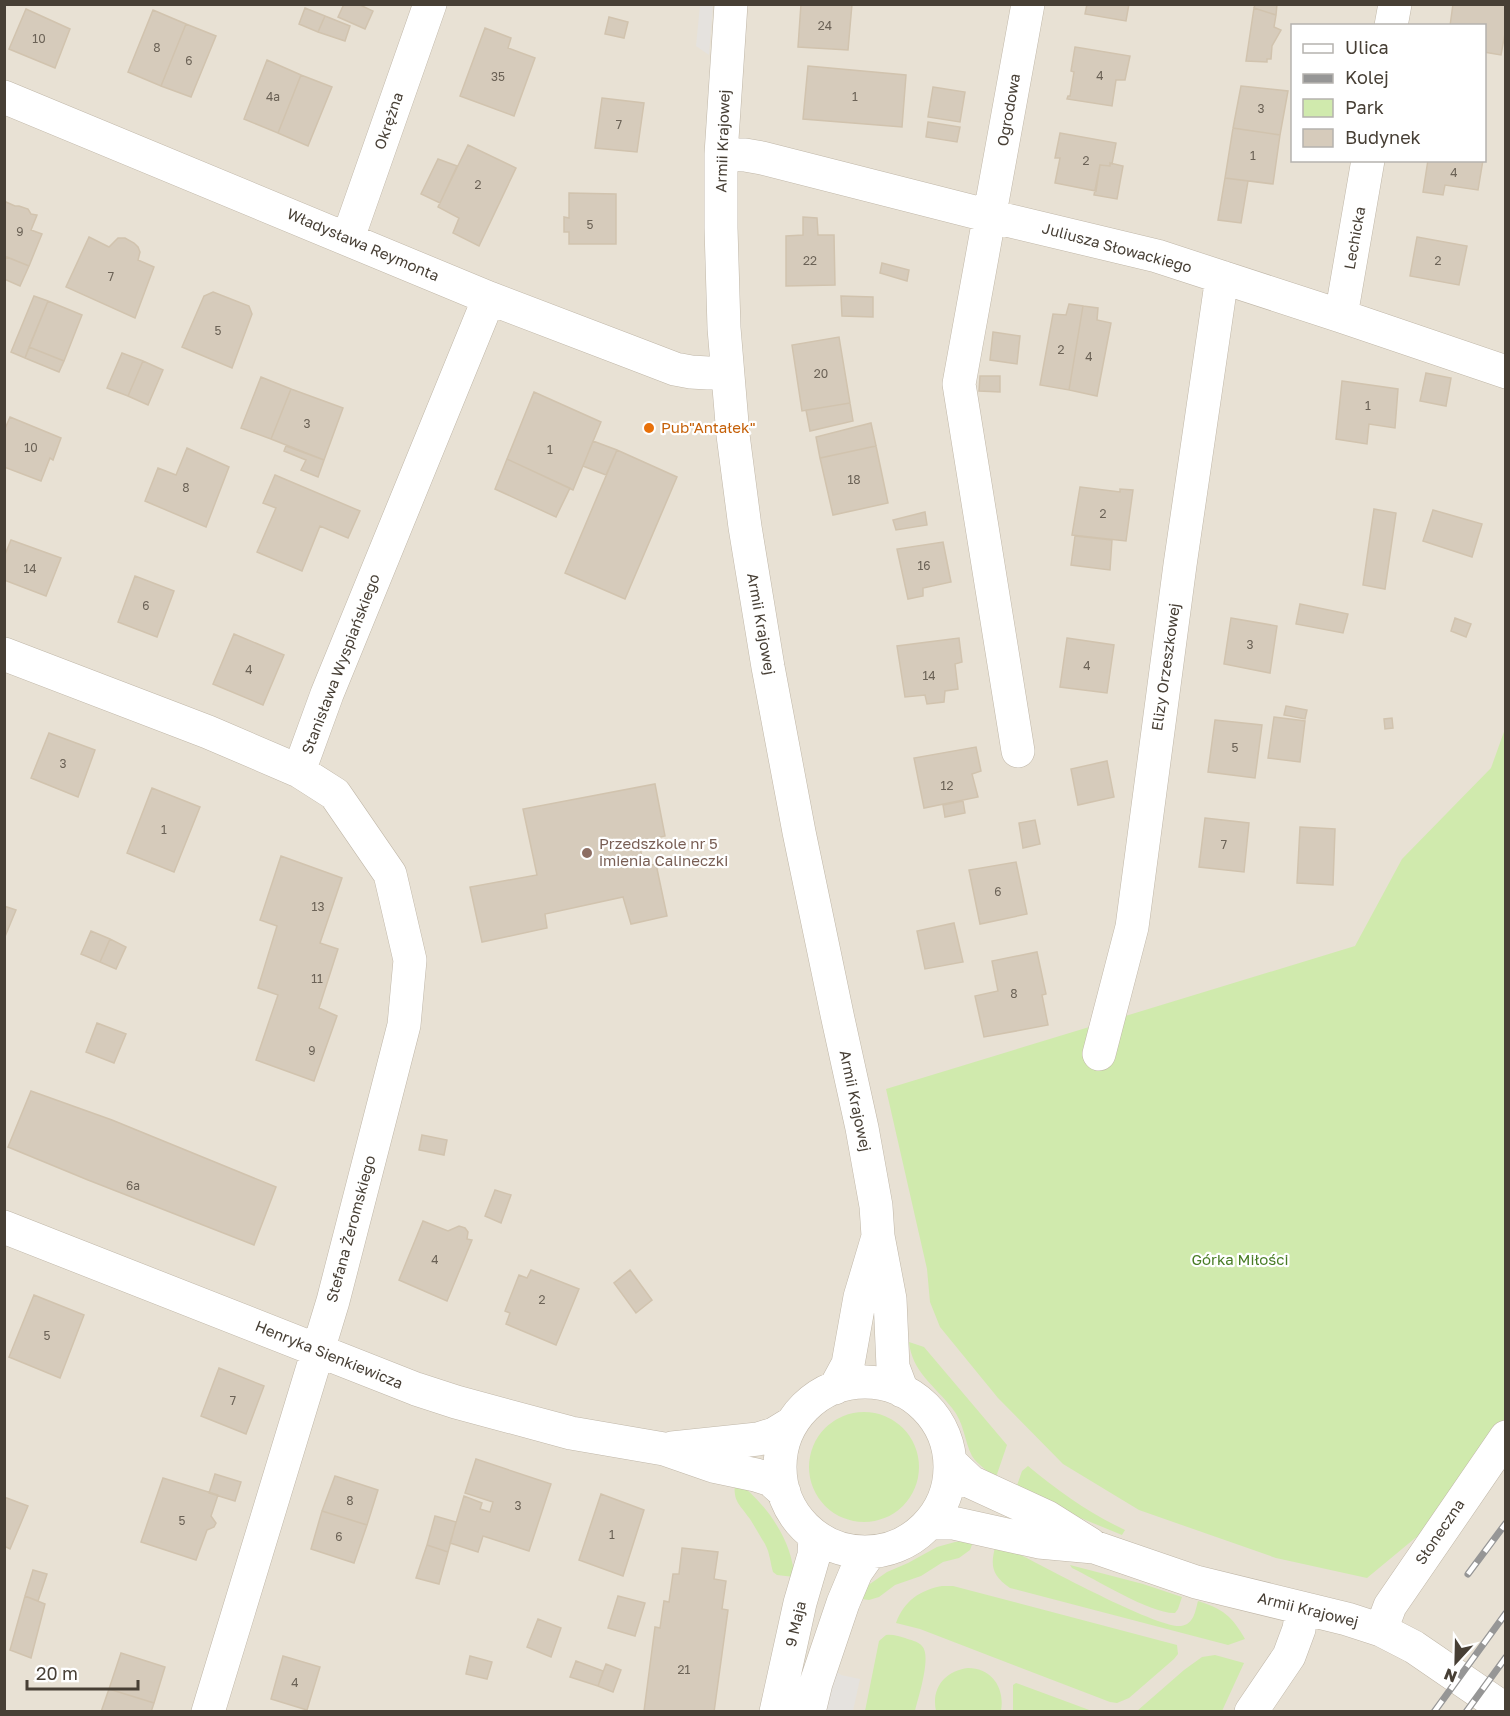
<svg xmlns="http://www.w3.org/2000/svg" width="1510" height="1716" font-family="'Golos Text',sans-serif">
<rect width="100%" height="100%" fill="#f4efe6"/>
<path fill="#e8e1d4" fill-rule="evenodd" d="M5,5H1505V1711H5ZM1292,26H1484V160H1292Z"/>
<path fill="#d0eaad" d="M1505,729V1419L1443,1515L1367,1578L1276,1558L1139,1510L1063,1464L998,1398L940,1327L930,1302L927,1269L886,1089L1355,946L1402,859L1491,768Z
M909,1342L924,1347L1007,1445L995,1480C989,1470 978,1466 972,1456C964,1440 964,1422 952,1408C935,1386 912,1372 909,1342Z
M809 1467a55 55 0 1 1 110 0a55 55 0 1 1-110 0Z
M1028,1466C1058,1491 1089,1513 1125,1530L1122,1535L1015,1491L1022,1471Z
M735,1480C764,1501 793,1540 794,1577L777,1575L773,1572C770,1562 770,1553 765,1544C760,1536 755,1527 750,1519C738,1502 733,1502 735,1480Z
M974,1539L970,1550L959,1558L943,1562L921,1576L895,1585L879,1597L869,1600L861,1599L867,1586L887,1572L908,1563L937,1547L955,1542Z
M996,1544L1013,1551C1041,1565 1158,1629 1181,1626C1194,1624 1195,1612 1198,1601C1223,1609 1232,1616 1245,1639L1228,1645L1010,1588C991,1575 990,1565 996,1544Z
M1070,1565L1143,1584L1182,1597L1178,1609L1175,1613C1151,1614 1095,1579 1072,1568Z
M942,1586H953L1177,1645L1178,1654L1174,1659L1129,1698L1117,1703L1110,1702L920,1629L896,1623C904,1601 920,1590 942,1586Z
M886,1635C892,1634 898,1636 905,1638C910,1640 918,1641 922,1646C932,1656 918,1698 915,1711H865L879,1641Z
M1215,1655L1244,1663L1222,1711H1137L1184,1670L1202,1657Z
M968,1668C992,1668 1005,1688 1001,1711H936C931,1688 945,1671 968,1668Z
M1016,1683L1019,1684L1092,1711H1013V1685Z"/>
<path fill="#e5e2de" d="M700,5H713L709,55L696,46Z
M836,1671L841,1675L860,1679L853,1711L824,1712Z"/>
<path fill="#d6cbbb" stroke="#d1c3ae" stroke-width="1.5" d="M344,4H358L373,11L365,29L338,17Z
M801,4H852L848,50L798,47Z
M1087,4H1129L1126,21L1085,14Z
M1255,4H1277L1276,15L1254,8Z
M1453,4H1506V28L1501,55L1484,52V26H1450Z
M305,8L325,16L318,32L299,24Z
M1254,8L1276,15L1274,27L1281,30L1272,46L1271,59H1267V62L1246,61Z
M26,9L70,29L55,68L9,49Z
M153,10L186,24L161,86L128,72Z
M325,16L350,26L345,41L318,32Z
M609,17L628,22L624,38L605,34Z
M186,24L216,36L191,97L161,86Z
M485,28L511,38L508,48L535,58L514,116L460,96Z
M1075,47L1130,56L1125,80H1116L1112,106L1067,99L1068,96H1070L1074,72L1071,71Z
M267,60L301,75L278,133L244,119Z
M808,66L906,75L902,127L803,119Z
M301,75L332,87L308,146L278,133Z
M1241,86L1288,91L1280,135L1233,128Z
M933,87L965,92L960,122L928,117Z
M602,98L644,103L637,152L595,148Z
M928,122L960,127L957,142L926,137Z
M1233,128L1280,135L1273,184L1225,178Z
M1060,133L1116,143L1112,164L1110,163V166L1100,165L1096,191L1055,183L1060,158H1055Z
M468,145L516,168L479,246L453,233L459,218L438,207Z
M438,159L457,166L440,203L421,194Z
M1428,160H1483L1478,190L1445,185L1443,195L1423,192Z
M1110,163L1123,166L1117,199L1094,195L1100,165L1110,166Z
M1225,178L1248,181L1241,223L1218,220Z
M569,193L616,194V244H569V232H564V217L569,218Z
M4,200L6,202L15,206H19L28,209L31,214L37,215L31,230L42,234L29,266L4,256Z
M803,217L817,218L818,235H834L835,285L786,286V236L803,235Z
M89,237L109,247L118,238H125L134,243L138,247L140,252L138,260L154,267L135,318L66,287Z
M1417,237L1467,246L1459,285L1410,276Z
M7,257L29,266L20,286L4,279V261Z
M882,263L909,270L907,281L880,273Z
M213,292L249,306L252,314L232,368L182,347L204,296Z
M34,296L48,301L25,358L11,352Z
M841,296L873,297V317L842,316Z
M48,301L82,315L64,361L29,347Z
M1069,304L1083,306L1069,390L1040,385L1053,314L1066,315Z
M1083,306L1098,308L1097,320L1111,323L1097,396L1069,390Z
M993,332L1020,336L1017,364L990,360Z
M839,337L850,403L802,411L792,345Z
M29,347L64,361L59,372L25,358Z
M122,353L143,361L128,396L107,388Z
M143,361L163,370L148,405L128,396Z
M1426,373L1451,378L1446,406L1420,401Z
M980,376H1000V392L979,391Z
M261,377L291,389L271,439L241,428Z
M1342,381L1398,389L1395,428L1369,424L1367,444L1336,439Z
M291,389L343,408L324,460L271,439Z
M534,392L601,422L573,490L507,459Z
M850,403L853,421L810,431L806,410Z
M10,417L61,438L53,460L50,458L41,481L4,467V431Z
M871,423L876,446L820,458L816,437Z
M593,441L617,450L606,475L583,466Z
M286,446L324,460L318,477L301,470L306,460L284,451Z
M876,446L888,503L833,515L820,458Z
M187,448L229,467L206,527L145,501L158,468L176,475Z
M617,450L677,477L625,599L565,573Z
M507,459L570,488L556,517L495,489Z
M275,475L360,511L348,538L320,526L302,571L257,552L276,508L263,503Z
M1080,487L1120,492V489L1133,490L1126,541L1072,535Z
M1374,509L1396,513L1385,589L1363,585Z
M1433,510L1482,524L1472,557L1423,541Z
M925,512L927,525L896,530L893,520Z
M1075,536L1112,540L1110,570L1071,565Z
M11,540L61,558L46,596L4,580V557Z
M943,542L951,582L923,588V596L908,599L897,549Z
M135,576L174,591L157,637L118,622Z
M1300,604L1348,614L1343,633L1296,624Z
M1231,618L1277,626L1270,673L1224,664Z
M1455,618L1471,624L1466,637L1451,631Z
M234,634L284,655L263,705L213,684Z
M959,638L962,662L955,664L958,689L945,691L944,702L927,704L925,695L905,697L897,646Z
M1067,638L1114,645L1107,693L1060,687Z
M1286,706L1307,710L1305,719L1284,715Z
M1274,717L1305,721L1300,762L1268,758Z
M1392,718L1393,728L1385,729L1384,719Z
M1215,720L1262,725L1255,778L1208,772Z
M49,733L95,750L78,797L31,778Z
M976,747L981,771L972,774L978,797L924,808L914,758Z
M1107,761L1114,797L1078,805L1071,769Z
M655,784L665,836L639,842L644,867L656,864L667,916L631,924L623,897L545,914L547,928L482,942L470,887L537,875L523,809Z
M152,788L200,807L174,872L127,853Z
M963,801L965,813L945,817L943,805Z
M1205,818L1249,823L1244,872L1199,867Z
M1035,820L1040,844L1023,848L1019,823Z
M1300,827L1335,829L1333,885L1297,883Z
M281,856L342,878L320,943L338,949L319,1008L337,1016L314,1081L256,1060L278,995L258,988L277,926L260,920Z
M1016,862L1027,914L980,924L969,870Z
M4,906L16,910L4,939Z
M954,923L963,962L925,969L917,931Z
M91,931L110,939L100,962L81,954Z
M110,939L126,947L116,969L100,962Z
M1037,952L1046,994L1042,995L1048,1025L984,1037L975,996L998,991L992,961Z
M97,1023L126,1034L114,1063L86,1052Z
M31,1091L112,1120L276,1187L254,1245L88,1180L8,1147Z
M422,1135L447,1140L444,1155L419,1150Z
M495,1190L511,1195L501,1223L485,1216Z
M423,1221L448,1231L459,1226L465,1228L468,1232L467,1239L472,1240L447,1301L399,1280Z
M531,1270L579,1289L556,1345L506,1324L510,1313L505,1311L519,1275L527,1278Z
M630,1270L652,1300L636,1313L614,1283Z
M34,1295L84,1315L60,1378L9,1357Z
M219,1368L264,1386L246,1434L201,1416Z
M476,1459L551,1484L529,1551L483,1536L478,1552L450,1543L464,1496L482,1503L480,1509L490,1512L493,1502L465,1493Z
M215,1474L241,1482L235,1501L209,1493Z
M335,1476L378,1490L367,1525L322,1511Z
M163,1478L218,1495L211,1516L216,1523L214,1527L207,1530L196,1560L141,1542Z
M601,1494L644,1510L623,1576L579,1560Z
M4,1497L28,1506L10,1549L4,1546Z
M322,1511L367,1525L354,1563L311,1549Z
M435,1516L456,1522L448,1552L427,1545Z
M427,1545L448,1552L439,1584L416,1578Z
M682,1548L718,1552L714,1579L726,1581L722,1609L728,1610L714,1712L644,1711L655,1627L660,1628L664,1601L669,1602L673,1574H679Z
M33,1570L47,1574L38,1601L25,1596Z
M25,1596L45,1604L31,1658L10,1650Z
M618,1596L645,1603L635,1636L608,1628Z
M538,1619L561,1628L551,1657L527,1647Z
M121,1653L165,1667L154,1703L109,1689Z
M283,1656L320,1667L307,1710L271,1699Z
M470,1656L492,1662L487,1679L466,1674Z
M576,1661L603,1671L598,1686L570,1677Z
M606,1664L621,1670L613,1692L598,1686Z
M109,1689L154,1703L151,1712H101Z"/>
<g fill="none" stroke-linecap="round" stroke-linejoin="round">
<defs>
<path id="minor" d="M731,4L721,154V228L724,328L733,435L745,527L768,667L799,832L838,1019L862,1128L876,1206L878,1236L890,1299L893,1367L902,1391
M1391,26L1395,4
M4,97L489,298L628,351L675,369L691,372L708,373L727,371
M721,154L745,155L762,158L990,216L1157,256L1341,316L1506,372
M348,238L430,4
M1341,316L1368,160
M4,654L208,732L299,771L335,794L390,874L410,960L404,1025L333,1301L208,1712
M1018,751L959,384L1028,4
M299,771L327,694L489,298
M1099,1054L1132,927L1180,565L1222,277
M4,1227L416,1389L456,1402L571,1433L664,1449L713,1466L756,1475L771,1480L784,1492
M780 1467a85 85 0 1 1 170 0a85 85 0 1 1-170 0Z
M835,1388L848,1364L860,1297L877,1240
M672,1448L758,1439L774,1434L792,1423
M950,1462L971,1482L1047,1517L1090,1544
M930,1523H953L1039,1542L1094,1547L1196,1582L1347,1619L1381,1630L1414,1647L1506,1710
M1381,1630L1390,1606L1506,1437
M776,1712L800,1603L814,1555L815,1536
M809,1712L816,1683L843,1603L856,1572L870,1552
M1251,1712L1289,1656L1299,1629L1302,1609"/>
</defs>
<use href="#minor" stroke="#c0b7a8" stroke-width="34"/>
<use href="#minor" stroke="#fff" stroke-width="33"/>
<defs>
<path id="rail" d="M1468,1574L1506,1523
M1434,1712L1506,1613
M1466,1712L1506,1657"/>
</defs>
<use href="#rail" stroke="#969696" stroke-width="7"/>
<use href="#rail" stroke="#fff" stroke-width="4.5" stroke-dasharray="14" stroke-linecap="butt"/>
</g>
<circle fill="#e8710a" stroke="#fff" stroke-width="2" cx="649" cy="428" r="6"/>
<circle fill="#8d6e63" stroke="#fff" stroke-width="2" cx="587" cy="853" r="6"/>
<g text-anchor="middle" stroke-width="4.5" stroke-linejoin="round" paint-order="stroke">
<g font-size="12" fill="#6b6256">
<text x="825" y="30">24</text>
<text x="39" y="43">10</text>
<text x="157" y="52">8</text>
<text x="189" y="65">6</text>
<text x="1100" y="80">4</text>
<text x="498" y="81">35</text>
<text x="273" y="101">4a</text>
<text x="855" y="101">1</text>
<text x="1261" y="113">3</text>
<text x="619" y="129">7</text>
<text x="1253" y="160">1</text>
<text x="1086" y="165">2</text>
<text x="1454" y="177">4</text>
<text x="478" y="189">2</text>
<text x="590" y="229">5</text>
<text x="20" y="236">9</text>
<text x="810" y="265">22</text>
<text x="1438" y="265">2</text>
<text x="111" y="281">7</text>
<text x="218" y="335">5</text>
<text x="1061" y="354">2</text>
<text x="1089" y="361">4</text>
<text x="821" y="378">20</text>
<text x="1368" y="410">1</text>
<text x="307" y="428">3</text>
<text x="31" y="452">10</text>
<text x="550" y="454">1</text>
<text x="854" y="484">18</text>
<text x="186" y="492">8</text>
<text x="1103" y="518">2</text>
<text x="924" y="570">16</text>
<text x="30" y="573">14</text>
<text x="146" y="610">6</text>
<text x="1250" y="649">3</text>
<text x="1087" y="670">4</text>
<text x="249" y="674">4</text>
<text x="929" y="680">14</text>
<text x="1235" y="752">5</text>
<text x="63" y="768">3</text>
<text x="947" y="790">12</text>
<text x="164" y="834">1</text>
<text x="1224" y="849">7</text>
<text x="998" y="896">6</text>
<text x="318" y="911">13</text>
<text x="317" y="983">11</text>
<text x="1014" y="998">8</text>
<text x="312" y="1055">9</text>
<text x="133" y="1190">6a</text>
<text x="435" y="1264">4</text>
<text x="542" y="1304">2</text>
<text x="47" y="1340">5</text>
<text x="233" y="1405">7</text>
<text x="350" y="1505">8</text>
<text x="518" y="1510">3</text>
<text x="182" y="1525">5</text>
<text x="612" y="1539">1</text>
<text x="339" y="1541">6</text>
<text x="684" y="1674">21</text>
<text x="295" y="1687">4</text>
</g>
<g font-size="15" fill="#473f35" stroke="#fff">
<text transform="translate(1009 110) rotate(-80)" y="5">Ogrodowa</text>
<text transform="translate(389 121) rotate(-71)" y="5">Okrężna</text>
<text transform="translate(723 141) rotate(-88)" y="5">Armii Krajowej</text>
<text transform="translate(1355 238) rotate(-80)" y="5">Lechicka</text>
<text transform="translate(363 245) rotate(23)" y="5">Władysława Reymonta</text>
<text transform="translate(1117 248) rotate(15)" y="5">Juliusza Słowackiego</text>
<text transform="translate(761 624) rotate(80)" y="5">Armii Krajowej</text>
<text transform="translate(341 664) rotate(-69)" y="5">Stanisława Wyspiańskiego</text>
<text transform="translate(1166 667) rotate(-82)" y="5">Elizy Orzeszkowej</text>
<text transform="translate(855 1101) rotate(78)" y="5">Armii Krajowej</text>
<text transform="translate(351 1229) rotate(-75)" y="5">Stefana Żeromskiego</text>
<text transform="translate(329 1355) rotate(22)" y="5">Henryka Sienkiewicza</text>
<text transform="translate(1440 1532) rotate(-56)" y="5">Słoneczna</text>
<text transform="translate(1308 1610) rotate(14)" y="5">Armii Krajowej</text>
<text transform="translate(796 1624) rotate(-77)" y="5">9 Maja</text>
</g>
<g font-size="15" fill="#c56008" stroke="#fff" text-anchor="start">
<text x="661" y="433">Pub"Antałek"</text>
</g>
<g font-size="15" fill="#785e54" stroke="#fff" text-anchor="start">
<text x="599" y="849">Przedszkole nr 5<tspan x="599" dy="17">imienia Calineczki</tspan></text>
</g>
<g font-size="15" fill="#487c25" stroke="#fff">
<text x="1240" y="1265">Górka Miłości</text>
</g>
</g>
<rect width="1510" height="1716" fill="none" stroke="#473f35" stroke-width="12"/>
<rect x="1291" y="24" width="195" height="138" fill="#ffffff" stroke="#b5b2ae" stroke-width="1.5"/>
<rect x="1303" y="44" width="30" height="9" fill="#ffffff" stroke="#b5b2ae" stroke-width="1.5"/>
<text x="1345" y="54" font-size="18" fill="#473f35">Ulica</text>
<rect x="1303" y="74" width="30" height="9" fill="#969696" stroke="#b5b2ae" stroke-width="1.5"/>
<text x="1345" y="84" font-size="18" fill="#473f35">Kolej</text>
<rect x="1303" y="99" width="30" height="18" fill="#d0eaad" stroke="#b5b2ae" stroke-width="1.5"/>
<text x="1345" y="114" font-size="18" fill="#473f35">Park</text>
<rect x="1303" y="129" width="30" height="18" fill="#d6cbbb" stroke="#b5b2ae" stroke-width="1.5"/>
<text x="1345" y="144" font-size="18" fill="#473f35">Budynek</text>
<g transform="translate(1456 1662) rotate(202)" stroke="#ffffff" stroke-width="4.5" paint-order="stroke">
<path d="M0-4.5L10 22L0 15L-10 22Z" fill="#473f35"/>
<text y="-9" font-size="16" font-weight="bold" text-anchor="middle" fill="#473f35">N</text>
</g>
<path d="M27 1680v9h111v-9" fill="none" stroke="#473f35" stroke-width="3"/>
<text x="36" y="1680" font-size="18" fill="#473f35" stroke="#ffffff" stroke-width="4.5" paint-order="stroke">20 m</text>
</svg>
